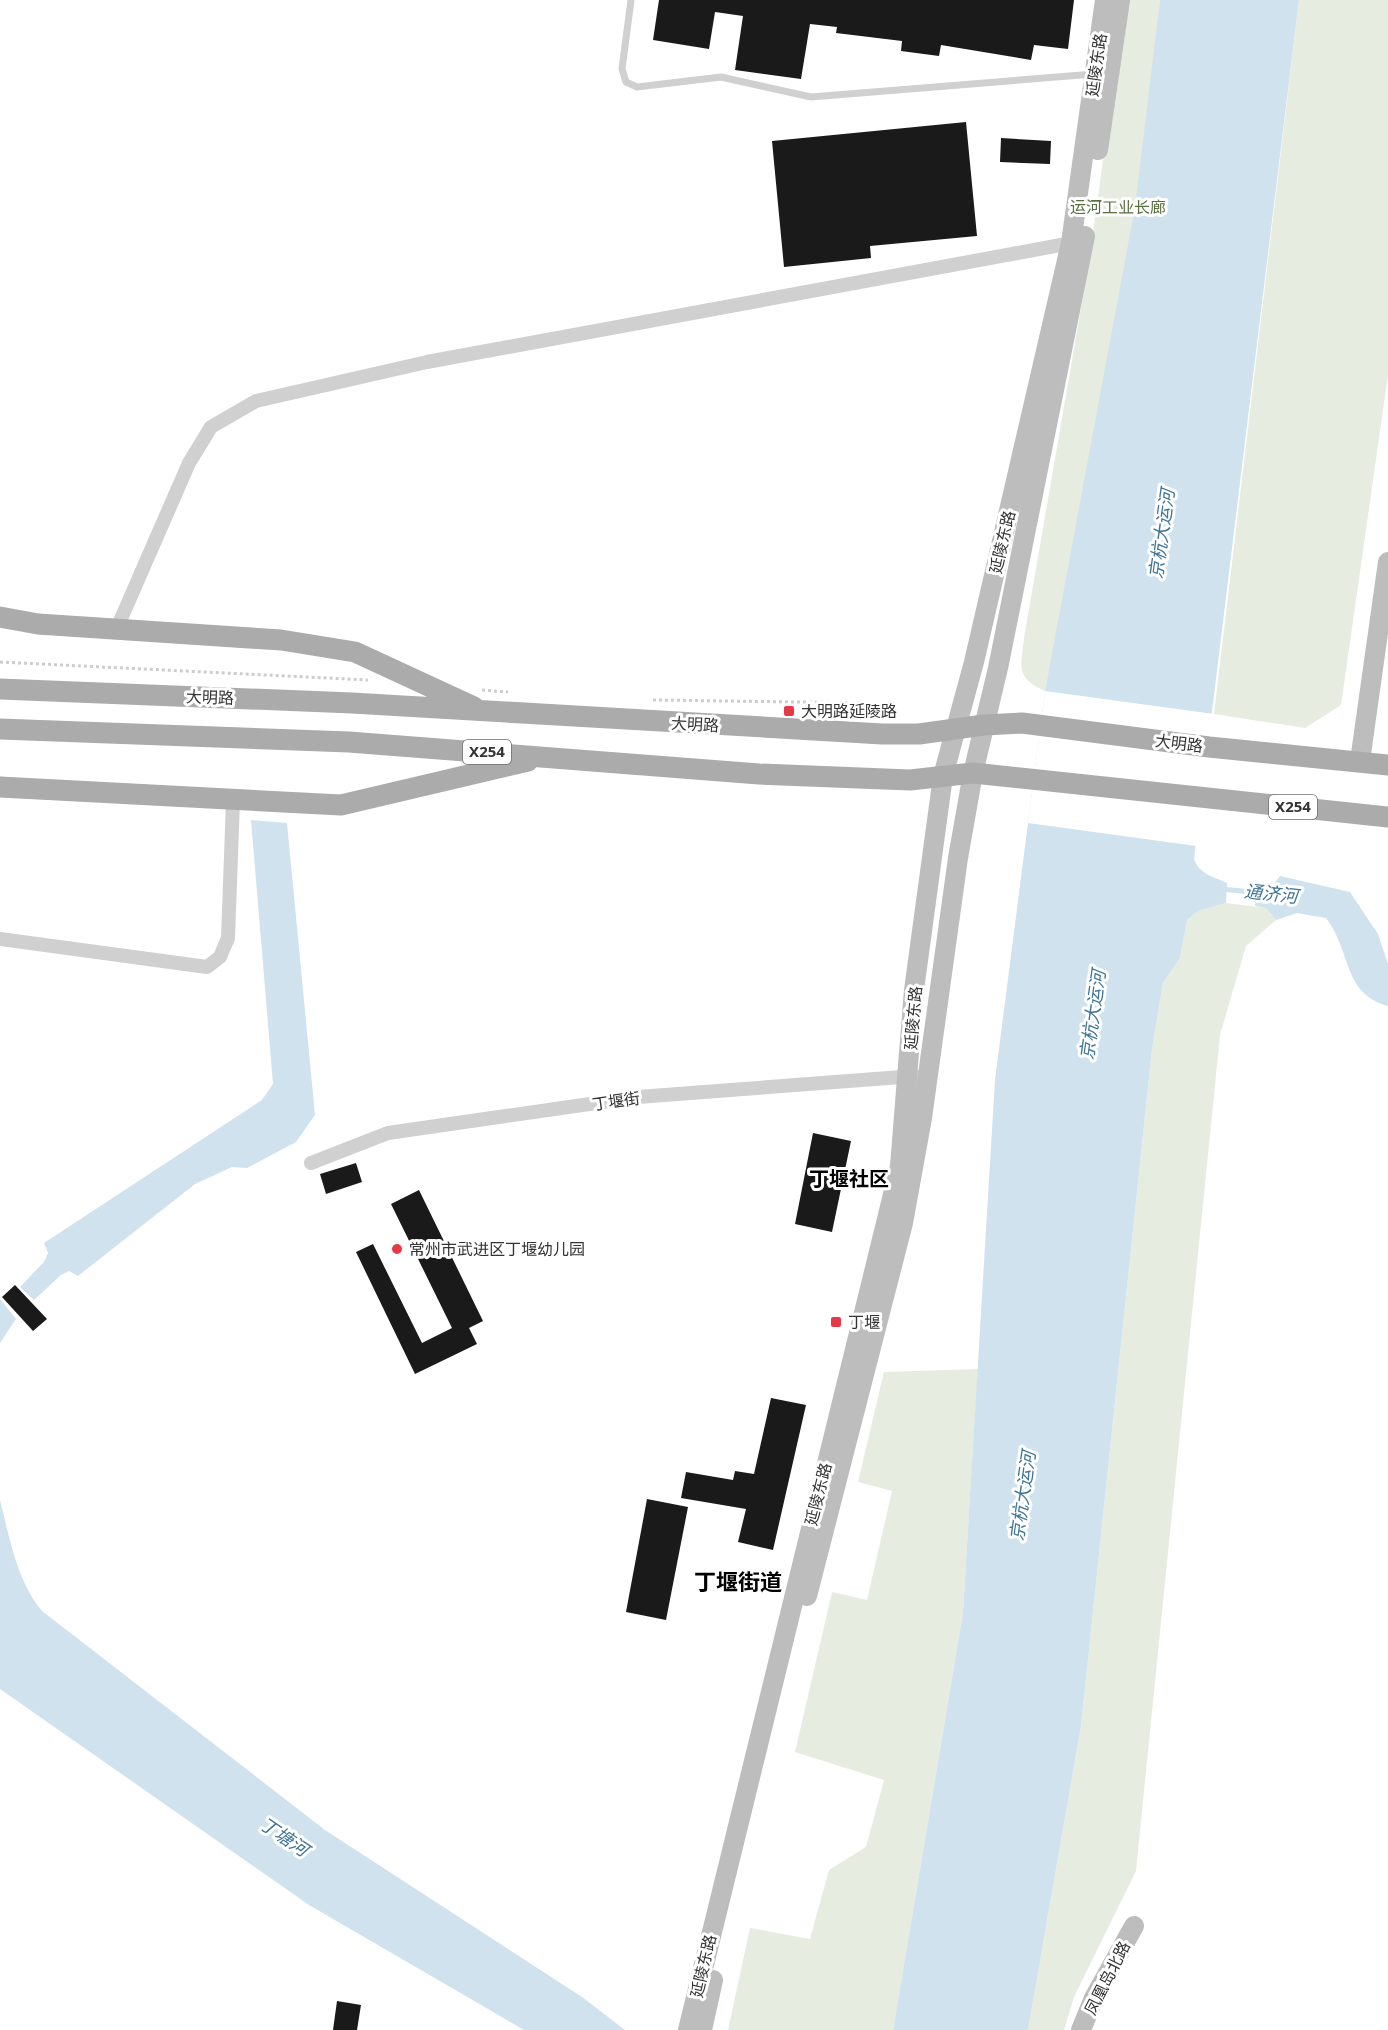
<svg xmlns="http://www.w3.org/2000/svg" width="1388" height="2030" font-family="'Noto Sans','Noto Sans SC',sans-serif">
<rect width="100%" height="100%" fill="#fff"/>
<path fill="#e6ecdf" d="M1125,0H1160L1139,212L1045,691C1015,677 1021,668 1024,638L1089,262Z
M1299,0H1388V375L1341,705L1305,728L1214,714Z
M1226,903L1266,908L1276,920L1246,946L1220,1035L1136,1871L1074,1997L1064,2030H1028L1081,1726L1152,1049L1163,983L1180,958L1187,920L1198,911Z
M978,1369L963,1612L893,2030H728L750,1928L810,1939L829,1870L866,1847L884,1780L795,1752L832,1592L867,1600L892,1491L858,1482L884,1372Z"/>
<path fill="#cfe2ee" d="M1160,0H1299L1194,859C1199,874 1214,877 1227,883L1226,903L1198,911L1187,920L1180,958L1163,983L1152,1049L1081,1726L1028,2030H893L963,1612L995,1080L1028,823L1045,691L1135,207Z
M251,820L287,823L315,1115L296,1142L247,1168L232,1167L195,1184L78,1276L69,1271L61,1275L34,1300L20,1287L44,1262L48,1253L44,1243L262,1100L273,1084Z
M1280,876L1350,892L1378,934L1388,964V1006C1342,993 1352,952 1326,918L1297,913L1276,920L1266,908L1255,906L1256,888C1269,889 1273,886 1280,876Z
M0,1299L16,1319L0,1343Z
M0,1500C10,1539 16,1579 42,1611L325,1830L582,1997L625,2030H524L309,1905L0,1689Z"/>
<path fill="#fff" d="M1045,691L1214,714L1196,846L1028,823Z"/>
<g fill="none" stroke-linecap="round" stroke-linejoin="round">
<path stroke="#cfe2ee" stroke-width="5" d="M1221,889L1262,893"/>
</g>
<path fill="#1a1a1a" d="M659,0H1074L1068,49L1034,45L1031,60L941,45L939,56L901,51L902,41L836,33L837,27L810,24L801,79L735,70L743,16L715,12L709,49L653,40Z
M966,122L977,236L870,246L871,258L784,267L772,141Z
M1001,138L1051,141L1050,164L1000,162Z
M813,1133L851,1141L832,1232L795,1224Z
M356,1163L362,1182L326,1194L320,1174Z
M419,1190L483,1321L469,1328L477,1344L415,1374L356,1252L373,1244L422,1343L452,1328L391,1204Z
M15,1285L47,1319L33,1331L2,1297Z
M771,1398L806,1405L773,1550L738,1542L746,1509L681,1498L686,1472L733,1480L735,1471L754,1474Z
M647,1499L688,1507L666,1620L626,1612Z
M337,2001L361,2005L357,2030H333Z"/>
<g fill="none" stroke-linecap="round" stroke-linejoin="round">
<path stroke="#cdcdcd" stroke-width="3" stroke-dasharray="3 3" stroke-linecap="butt" d="M0,662L368,680
M482,690L508,692
M653,700L873,703"/>
<path stroke="#d0d0d0" stroke-width="7" d="M631,0L622,69L626,82L637,87L721,77L811,97L1094,74"/>
<path stroke="#d0d0d0" stroke-width="14" d="M117,628L189,463L211,427L256,401L427,362L1077,242
M0,939L207,967L220,957L228,938L233,801
M311,1163L388,1133L638,1097L915,1076"/>
<path stroke="#bdbdbd" stroke-width="20" d="M1098,150L1120,0
M1360,761L1388,562
M807,1596L903,1223L922,1118L958,858L973,773L998,668L1085,236
M688,2030L900,1166L914,990L943,776L974,662L1071,243L1105,0
M702,2030L713,1980
M1081,2030L1094,1998L1134,1926"/>
<path stroke="#ababab" stroke-width="21" d="M0,617L38,624L281,640L355,652L474,707
M0,689L352,703L882,734H919L984,725L1022,723L1209,747L1388,765
M0,729L349,742L759,774L910,780L973,773L1388,817
M0,787L341,805L528,761"/>
</g>
<g fill="#e63946" stroke="#fff" stroke-width="2">
<rect x="783" y="705" width="12" height="12" rx="3"/>
<circle cx="397" cy="1249" r="6"/>
<rect x="830" y="1316" width="12" height="12" rx="3"/>
</g>
<g text-anchor="middle" stroke-width="6" stroke-linejoin="round" paint-order="stroke">
<g fill="#fff" stroke="#707070" stroke-width="1.5">
<rect x="463" y="740" width="48" height="24" rx="4.5"/>
<rect x="1269" y="795" width="48" height="24" rx="4.5"/>
</g>
<g font-size="15" font-weight="bold" fill="#333">
<text x="487" y="757">X254</text>
<text x="1293" y="812">X254</text>
</g>
<g font-size="16" fill="#333" stroke="#fff">
<text transform="translate(1096 65) rotate(-82)" y="6">延陵东路</text>
<text transform="translate(1002 542) rotate(-77)" y="6">延陵东路</text>
<text transform="translate(210 697) rotate(2)" y="6">大明路</text>
<text transform="translate(695 724) rotate(3)" y="6">大明路</text>
<text transform="translate(1179 743) rotate(7)" y="6">大明路</text>
<text transform="translate(913 1018) rotate(-85)" y="6">延陵东路</text>
<text transform="translate(616 1101) rotate(-8)" y="6">丁堰街</text>
<text transform="translate(818 1494) rotate(-76)" y="6">延陵东路</text>
<text transform="translate(703 1966) rotate(-77)" y="6">延陵东路</text>
<text transform="translate(1107 1978) rotate(-63)" y="6">凤凰岛北路</text>
</g>
<g font-size="16" fill="#56703f" stroke="#fff">
<text x="1118" y="213">运河工业长廊</text>
</g>
<g font-size="16" fill="#333" stroke="#fff" text-anchor="start">
<text x="801" y="717">大明路延陵路</text>
<text x="409" y="1255">常州市武进区丁堰幼儿园</text>
<text x="848" y="1328">丁堰</text>
</g>
<g font-size="18" font-style="italic" fill="#3f7597" stroke="#fff">
<text transform="translate(1162 534) rotate(-82)" y="6">京杭大运河</text>
<text transform="translate(1271 894) rotate(6)" y="6">通济河</text>
<text transform="translate(1093 1015) rotate(-82)" y="6">京杭大运河</text>
<text transform="translate(1023 1496) rotate(-82)" y="6">京杭大运河</text>
<text transform="translate(284 1837) rotate(34)" y="6">丁塘河</text>
</g>
<g font-size="20" font-weight="bold" fill="#000" stroke="#fff">
<text x="849" y="1186">丁堰社区</text>
</g>
<g font-size="22" font-weight="bold" fill="#000" stroke="#fff">
<text x="738" y="1590">丁堰街道</text>
</g>
</g>
</svg>
